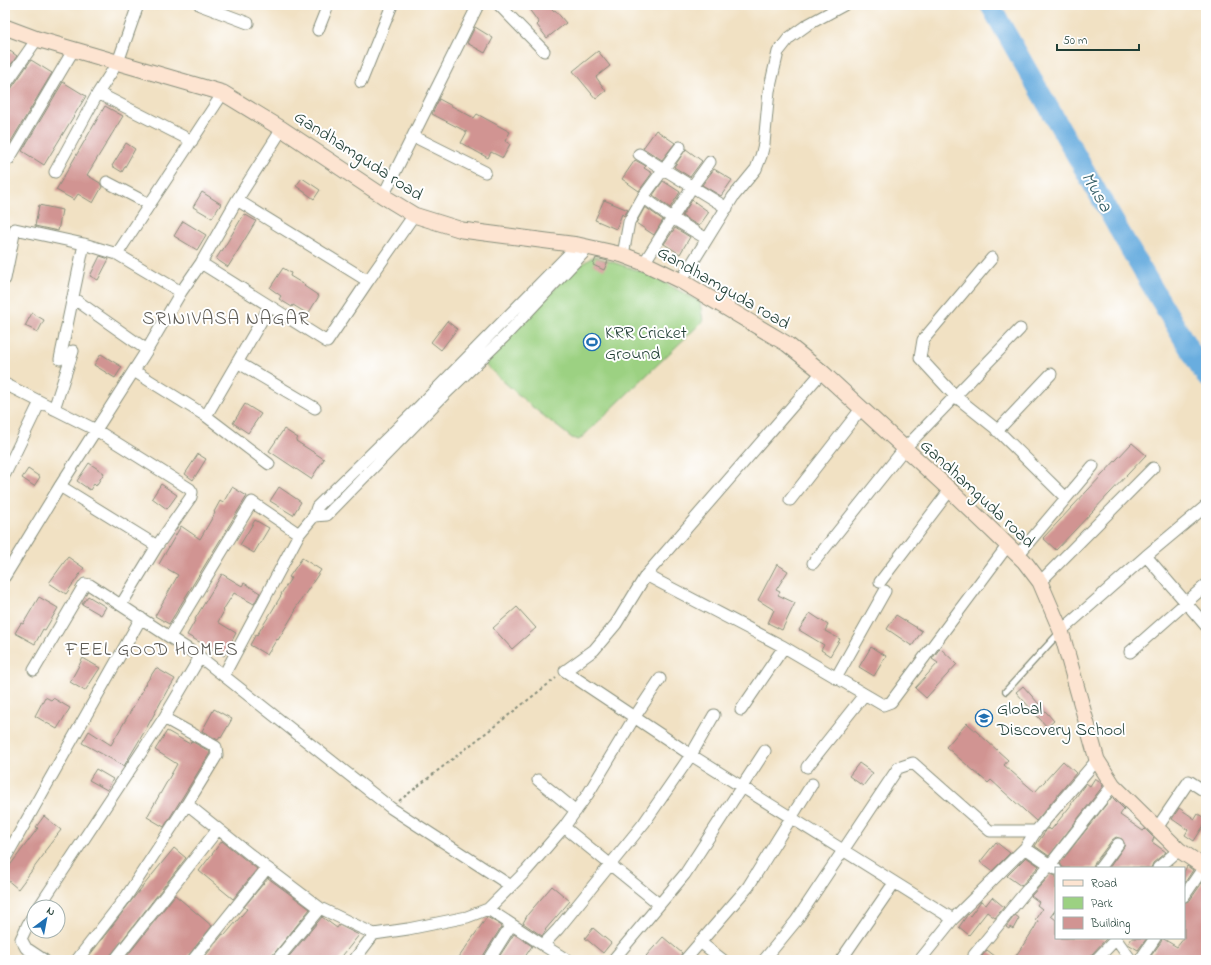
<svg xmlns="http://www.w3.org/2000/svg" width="1211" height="965" font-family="'Indie Flower',sans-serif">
<rect width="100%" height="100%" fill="#fff"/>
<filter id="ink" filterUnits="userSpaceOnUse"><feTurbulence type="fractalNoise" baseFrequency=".025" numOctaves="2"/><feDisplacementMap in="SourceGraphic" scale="8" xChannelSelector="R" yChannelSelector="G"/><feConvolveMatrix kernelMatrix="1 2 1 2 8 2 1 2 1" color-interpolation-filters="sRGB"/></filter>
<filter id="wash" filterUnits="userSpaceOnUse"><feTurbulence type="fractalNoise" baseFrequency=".012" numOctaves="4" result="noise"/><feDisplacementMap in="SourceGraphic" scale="16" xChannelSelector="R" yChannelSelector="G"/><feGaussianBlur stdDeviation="0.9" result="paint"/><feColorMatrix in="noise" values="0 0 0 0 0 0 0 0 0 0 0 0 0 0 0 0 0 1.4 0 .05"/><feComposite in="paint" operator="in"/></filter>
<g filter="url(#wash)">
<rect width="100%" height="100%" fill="#f1e1c3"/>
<path fill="#9cd182" stroke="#5e875b" d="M594,256L649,274L700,302L703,321L579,440L572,438L530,405L483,363L572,271Z"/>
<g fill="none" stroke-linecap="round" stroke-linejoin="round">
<path stroke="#69addf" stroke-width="20" d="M990,5L1135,258L1206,377"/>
</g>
<g id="blocks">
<path fill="#d19492" d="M526,5H548L554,12L555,10L566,23L547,38L537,25L539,23Z
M475,27L493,38L485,53L467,43Z
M10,51L17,56L5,73V59Z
M598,51L610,66L596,77L606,91L596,99L573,71Z
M31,60L52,73L10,143L5,140V92L11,89Z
M63,82L86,96L44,165L22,151Z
M439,99L474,118L477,114L510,132L505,141L510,144L503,158L491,152L488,158L461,143L467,132L432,114Z
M105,106L123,116L87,175L100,183L102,187L93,203L78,194L74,200L56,190Z
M656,130L675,143L662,160L643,148Z
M126,143L135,149L122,172L112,166Z
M686,149L702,161L690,177L674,167Z
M635,160L646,166L644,168L652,173L639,191L622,179Z
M714,169L732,180L721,196L702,185Z
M302,178L320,190L314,199L296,186Z
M663,181L680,192L670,208L653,195Z
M202,192L221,204L212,218L193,207Z
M604,200L628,210L624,216L622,214L616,229L595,220Z
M692,200L709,212L699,226L682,216Z
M39,205L62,210L58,231L35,226Z
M645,207L663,220L654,235L636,223Z
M244,214L256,221L228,267L216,259L221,251H222Z
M183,221L206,235L197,250L174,236Z
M675,228L690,237L680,254L664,244Z
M100,256L109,259L98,280L90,276Z
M596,258L608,261L604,270L593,265Z
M283,268L291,273L290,276L305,285L304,286L319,296L308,314L293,305L292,307L279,299L281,296L270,288Z
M32,313L44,320L38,332L25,326Z
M447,321L457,329L441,350L431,342Z
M101,354L122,367L115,378L94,365Z
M245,404L261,414L248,433L233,423Z
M284,429L298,438L296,441L324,459L311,479L269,451Z
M1132,443L1146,455L1056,550L1043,538Z
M198,454L206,459L193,480L185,474Z
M89,463L104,473L96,486L94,484L90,490L77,481Z
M28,469L40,477L34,486L22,478Z
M161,484L177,495L167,509L152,498Z
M232,487L247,496L169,624L155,616L178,575L159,564L181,526L200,539L215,513L214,512L220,501L223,503Z
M279,487L301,502L293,515L270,501Z
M255,520L269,528L254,553L240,545Z
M68,557L84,568L66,594L49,583Z
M302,558L321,570L295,609L296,610L278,640L277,639L267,655L250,645L256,634L257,635L272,611L282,594H281L291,578L289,577Z
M777,564L788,571L776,590L780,592L778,595L795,603L782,630L768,623L774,610L758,600Z
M222,574L242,586L244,583L260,593L254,604L234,593L223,610L224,611L218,622L236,633L224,656L187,635L196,619H195Z
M88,596L106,607L101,615L82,604Z
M39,597L58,608L45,630L43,629L35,644L15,633L21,623L23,624Z
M517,607L536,628L512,649L493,628Z
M810,613L828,625L825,631L840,639L830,656L821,650L824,645L799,630Z
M896,615L922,631L912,646L887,629Z
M871,647L886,656L874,676L859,667Z
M940,648L957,664L926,698L915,688L938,663L932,659Z
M83,658L100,668L85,691L70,682Z
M156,668L175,679L169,689H168L146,729L124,766L82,743L89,731L111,745L143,690L142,689Z
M1023,686L1054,721L1047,727L1016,692Z
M45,697L51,700L53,698L70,708L57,729L35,716Z
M214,709L232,719L221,738L220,737L218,740L202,731Z
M967,723L1008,760L1004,765L1035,792L1063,761L1076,773L1036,821L991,780L988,783L946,747Z
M167,731L190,744L191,741L209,751L210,753L164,827L147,817L177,764L155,750Z
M859,763L873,773L863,786L849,776Z
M96,769L113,779L107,790L89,780Z
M1095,778L1099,781L1103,786L1049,856L1035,846L1048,828L1051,830L1072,804H1071L1086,783L1090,786Z
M1112,797L1124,809L1120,815L1143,831L1145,829L1154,838L1152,842L1166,852L1153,863L1151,868H1109L1125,845L1122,839L1116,837L1112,840L1094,864L1093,868H1063L1060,863Z
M1179,808L1195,819L1198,814L1206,819V822L1194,841L1185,835L1188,830L1172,819Z
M44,816L61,830L44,852L45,853L18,889L5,878V872L38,828L36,827Z
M222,841L257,869L233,899L199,871Z
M996,842L1010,853L992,871L980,862Z
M174,848L186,858L110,956L108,960H86L135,896Z
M1026,857L1039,866L1021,886L1007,876Z
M1187,866L1193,870L1184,884V872Z
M1051,874L1056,876V909L1051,916L1056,920V938H1107L1091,955L1089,960H1013L1034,929L1038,921L1035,920L1042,909L1037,905L1039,902L1031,896Z
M1206,877V960H1148L1161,942L1162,938L1177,947L1184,938V903L1190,900Z
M268,878L310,909L272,956L270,960H202L223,934L225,935L247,909L244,907Z
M552,886L570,901L545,930H546L542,936L523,923L528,914Z
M175,895L212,926L188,956L186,960H132L127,956Z
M992,897L1004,907L995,918L987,912L969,935L959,927L968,914L970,916L981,901L986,905Z
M1015,915L1019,918L1013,929L1010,927L1009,929L1006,927Z
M322,917L337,928L339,925L359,935L339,960H286Z
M487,917L502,926L483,956L482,960H457Z
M593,928L611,943L603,953L585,938Z
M514,934L532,946L523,960H497Z
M663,937L682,953L678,960H651L646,956Z
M1132,938H1147L1138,950L1128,944Z
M987,950L1000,960H986L982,956Z"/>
</g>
</g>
<g filter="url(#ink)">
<use href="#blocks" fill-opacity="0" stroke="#888f7c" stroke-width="1"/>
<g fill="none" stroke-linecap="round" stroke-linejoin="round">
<defs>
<path id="lane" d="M1006,691L1059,633"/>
<path id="street" d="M200,5L248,23
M499,5L544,51
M318,30L328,5
M361,82L392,5
M5,85L37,39
M98,93L192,141
M413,136L485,172
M639,154L727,208
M9,159L74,49
M55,172L98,93L118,62L138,5
M107,182L149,204
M383,196L478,5
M643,197L672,218L707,239
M237,200L368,281L414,215
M623,255L629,222L643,197L680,147
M992,258L923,340L920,358L955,396L995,428L1066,498
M201,263L327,342L368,281
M644,263L692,187L710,162
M5,279L15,229L84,244L117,254
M681,281L733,197L756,169L761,156L764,144L769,91L778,52L789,38L807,25L844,5
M181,292L117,254L223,93
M73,298L147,350
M60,359L84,244
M237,362L315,408
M134,371L206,416L270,306
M822,372L646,575L616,624L594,650L565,671L691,755L953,919
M5,384L96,430L190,489L192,492L191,497L157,546L121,605
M54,409L73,351
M206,416L269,464
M997,431L1051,374
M5,474L40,402
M60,486L157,546
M790,500L861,409
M314,516L327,515L445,394L505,336L589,247
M1018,555L1093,466
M1146,556L1206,626
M813,563L904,449L1020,329
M646,575L784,647L883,705L891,702L1008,545
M5,576L60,486L147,350L181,292L201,263L237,200L282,129
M880,582L950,490
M1040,582L1153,468
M1061,631L1146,556L1206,506
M170,637L252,502L299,534
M1130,652L1206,585
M34,670L83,587L85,584L90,585L200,657L391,808L511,886
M224,675L299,534L314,516L317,507L413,413L578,245
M836,678L885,591
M741,710L784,647
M807,767L864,695
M538,780L576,811
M187,804L267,868L320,908L374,934L408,929L467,917L488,909L526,871L564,827L588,794L634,718L660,679
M564,827L659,904
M1157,828L1189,781L1206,792
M7,855L141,618
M1100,868L1118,844
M1158,868L1179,850
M1056,869L1025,848L1036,831L1097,760
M1184,896L1204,867
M39,907L164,718L200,657
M488,909L543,945
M34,914L28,924L21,939L26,948L44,960
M1115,938L1131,960
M700,942L723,960
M974,955L1026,891L1050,865L1113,785
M77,960L126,897L187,804L217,755L216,747L164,718
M115,960L218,829
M193,960L267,868
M277,960L320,908
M354,960L374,934
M489,960L511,925
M567,960L543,945L558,929L644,823L691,755L714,715
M613,960L685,874L765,751
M685,960L748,887L812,784
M764,960L796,921L898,768L913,763L990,831H1036
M841,960L894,883
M920,960L953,919L1025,848
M1096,960L1116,939
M1140,960L1155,938"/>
<path id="secondary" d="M5,27L37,39L223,93L282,129L383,196L414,215L462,230L578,245L623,255L644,263L681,281L787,344L822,372L950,490L1024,561L1040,582L1061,631L1097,760L1113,785L1179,850L1206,868"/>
</defs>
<use href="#lane" stroke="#888f7c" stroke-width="8"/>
<use href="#street" stroke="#888f7c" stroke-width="13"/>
<use href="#secondary" stroke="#888f7c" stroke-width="17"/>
<path stroke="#888f7c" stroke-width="2" stroke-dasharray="3 3" stroke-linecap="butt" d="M399,801L556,678"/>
<use href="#lane" stroke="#fff" stroke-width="5.5"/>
<use href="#street" stroke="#fff" stroke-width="11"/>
<use href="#secondary" stroke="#fde4d1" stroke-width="15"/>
</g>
</g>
<defs>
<symbol id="stadium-ring" viewBox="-11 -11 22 22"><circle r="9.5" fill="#fff" stroke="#1f6fb2" stroke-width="1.5"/><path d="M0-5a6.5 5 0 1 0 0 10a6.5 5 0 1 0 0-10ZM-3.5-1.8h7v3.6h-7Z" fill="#1f6fb2"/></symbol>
<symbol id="school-ring" viewBox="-11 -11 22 22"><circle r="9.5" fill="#fff" stroke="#1f6fb2" stroke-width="1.5"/><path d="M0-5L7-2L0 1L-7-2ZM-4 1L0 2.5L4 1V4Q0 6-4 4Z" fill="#1f6fb2"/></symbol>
</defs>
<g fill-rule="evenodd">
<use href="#stadium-ring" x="582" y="332" width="20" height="20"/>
<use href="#school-ring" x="974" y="708" width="20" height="20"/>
</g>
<g text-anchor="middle" stroke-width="4" stroke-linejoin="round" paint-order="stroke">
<g font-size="18" fill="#1f3d34" stroke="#fff">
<text transform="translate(359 155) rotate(33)" y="6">Gandhamguda road</text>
<text transform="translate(724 287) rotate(30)" y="6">Gandhamguda road</text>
<text transform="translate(978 493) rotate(43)" y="6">Gandhamguda road</text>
</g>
<g font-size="18" fill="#1f3d34" stroke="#fff" text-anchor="start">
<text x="605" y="338">KRR Cricket<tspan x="605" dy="21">Ground</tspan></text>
<text x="997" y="714">Global<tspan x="997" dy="21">Discovery School</tspan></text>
</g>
<g font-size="19" font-style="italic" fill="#355f67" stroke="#fff">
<text transform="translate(1098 191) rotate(60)" y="7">Musa</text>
</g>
<g font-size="19" letter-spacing="1" fill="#5d5b55" stroke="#fff">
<text x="226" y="324">SRINIVASA NAGAR</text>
<text x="152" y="655">FEEL GOOD HOMES</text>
</g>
</g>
<rect width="1211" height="965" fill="none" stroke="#fff" stroke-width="20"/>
<rect x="1055" y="867" width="130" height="72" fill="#ffffff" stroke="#a5b1ae"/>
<rect x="1063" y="880" width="20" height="6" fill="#fde4d1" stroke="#a5b1ae"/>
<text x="1091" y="887" font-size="12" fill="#1f3d34">Road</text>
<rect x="1063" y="897" width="20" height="12" fill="#9cd182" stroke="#a5b1ae"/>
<text x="1091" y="907" font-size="12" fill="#1f3d34">Park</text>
<rect x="1063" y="917" width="20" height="12" fill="#d19492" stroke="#a5b1ae"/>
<text x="1091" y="927" font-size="12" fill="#1f3d34">Building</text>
<g transform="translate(46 919) rotate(32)"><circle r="19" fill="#ffffff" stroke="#a5b1ae"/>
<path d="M0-3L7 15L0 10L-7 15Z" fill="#1f6fb2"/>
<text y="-6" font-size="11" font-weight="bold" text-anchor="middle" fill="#1f3d34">N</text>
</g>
<path d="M1057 44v6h82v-6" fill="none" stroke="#1f3d34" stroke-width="2"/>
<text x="1063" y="44" font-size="12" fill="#1f3d34" stroke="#ffffff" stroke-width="3" paint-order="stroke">50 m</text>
</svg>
